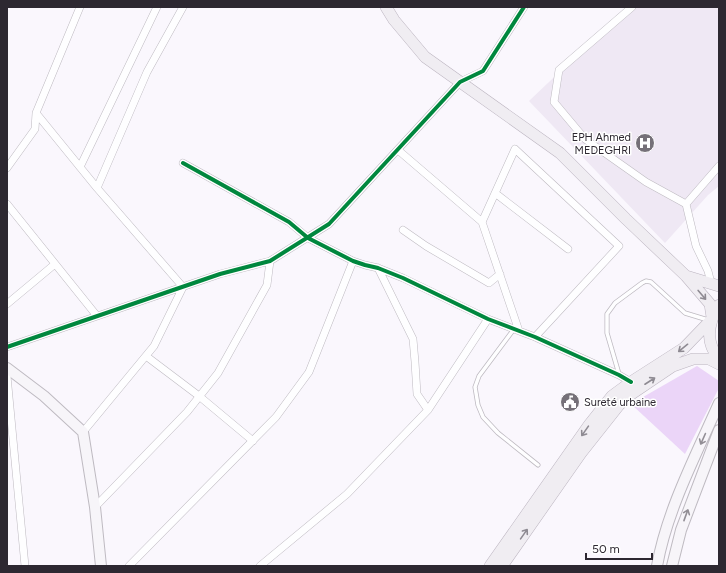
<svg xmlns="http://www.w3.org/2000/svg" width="726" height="573" font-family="Figtree,sans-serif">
<rect width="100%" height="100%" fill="#faf7fd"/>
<path fill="#efe8f4" d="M628,7H719V186L708,195L665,243L529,101Z"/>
<path fill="#ebd5f8" d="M697,366L719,381V388L685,454L631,404Z"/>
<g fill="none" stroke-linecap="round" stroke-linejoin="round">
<defs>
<path id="lane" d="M514,329L479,376L475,387L478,405L483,417L498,433L538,465
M619,374L607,333V314L615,303L642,283L646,281L651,282L685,313L708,320"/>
<path id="street" d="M80,7L36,113L97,188L147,72L183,7
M632,7L559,70L554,102L585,139L646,182L686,204
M398,150L482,222L519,331
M183,163L289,222L308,238L353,261L365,265L378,268L403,278L488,319L535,337L619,375L631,382
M80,167L157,7
M7,168L35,129L36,113
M495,193L568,249
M7,204L97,316
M482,222L515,149L619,246L535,337
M403,230L426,246L489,283L500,274
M378,268L413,339L415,362L417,394L428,410
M711,283L708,271L696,246L686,204L719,166
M7,304L55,264
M7,347L220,274L270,261L329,224L460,82L483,71L524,7
M146,356L199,396L253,441
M7,376L25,566
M83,432L154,346L183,287L97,188
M95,507L187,412L218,373L267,285L270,261
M129,566L276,417L309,372L353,261
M260,566L347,494L428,410L488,319"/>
<path id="secondary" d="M7,368L44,396L83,432L95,507L101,566
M657,566C667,510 696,455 719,403
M672,566L681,530L719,430"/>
<path id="primary" d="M386,7L394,20L425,57L560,153L626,219L686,276L710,304L712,317
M686,276L719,286
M719,305C708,323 705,342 719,359
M490,566L589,425L612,396L631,382L684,348L711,320
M502,566L581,453L619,405L630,395L673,366L693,359H709L719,364"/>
</defs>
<use href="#lane" stroke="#bebac1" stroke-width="5"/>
<use href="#street" stroke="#bebac1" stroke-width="8"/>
<use href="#secondary" stroke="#bebac1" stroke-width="12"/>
<use href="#primary" stroke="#bcb5c0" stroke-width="12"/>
<use href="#lane" stroke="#fefeff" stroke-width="3.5"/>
<use href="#street" stroke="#fefeff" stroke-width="7"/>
<use href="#secondary" stroke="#f7f5f9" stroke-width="10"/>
<use href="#primary" stroke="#f0edf2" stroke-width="11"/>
<defs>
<path id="cycleway" d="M183,163L289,222L308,238L353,261L365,265L378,268L403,278L488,319L535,337L619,375L631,382
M7,347L220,274L270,261L329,224L460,82L483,71L524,7"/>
</defs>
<use href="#cycleway" stroke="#fff" stroke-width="6"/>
<use href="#cycleway" stroke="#00873e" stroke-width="4"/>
</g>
<defs><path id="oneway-shaft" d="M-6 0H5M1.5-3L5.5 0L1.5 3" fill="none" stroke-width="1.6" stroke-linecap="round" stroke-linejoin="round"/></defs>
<g stroke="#8e8a92">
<use href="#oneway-shaft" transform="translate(702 295) rotate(50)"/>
<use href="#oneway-shaft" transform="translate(683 348) rotate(141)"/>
<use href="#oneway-shaft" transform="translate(650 381) rotate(-33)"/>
<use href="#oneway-shaft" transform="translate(585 431) rotate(125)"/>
<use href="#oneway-shaft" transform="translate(524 534) rotate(-55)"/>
</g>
<g stroke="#928e95">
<use href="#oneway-shaft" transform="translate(703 439) rotate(114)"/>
<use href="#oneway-shaft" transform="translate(686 515) rotate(-70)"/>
</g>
<defs>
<symbol id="hospital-disc" viewBox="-11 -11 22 22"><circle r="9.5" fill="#757078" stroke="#fff"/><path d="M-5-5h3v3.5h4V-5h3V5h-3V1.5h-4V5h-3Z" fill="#fff"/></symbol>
<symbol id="civic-disc" viewBox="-11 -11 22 22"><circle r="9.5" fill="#757078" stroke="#fff"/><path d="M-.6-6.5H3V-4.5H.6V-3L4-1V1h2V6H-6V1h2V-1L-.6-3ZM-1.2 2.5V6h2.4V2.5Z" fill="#fff"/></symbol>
</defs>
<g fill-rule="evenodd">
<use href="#hospital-disc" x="634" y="132" width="22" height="22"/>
<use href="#civic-disc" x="559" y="391" width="22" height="22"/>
</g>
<g text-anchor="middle" stroke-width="3" stroke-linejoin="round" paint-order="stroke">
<g font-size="11" fill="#2d2831" stroke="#fff" text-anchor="end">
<text x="631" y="141">EPH Ahmed<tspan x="631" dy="13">MEDEGHRI</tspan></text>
<text x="584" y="406" text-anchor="start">Sureté urbaine</text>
</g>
</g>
<rect width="726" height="573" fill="none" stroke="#2d2831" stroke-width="16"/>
<path d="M586 553v6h66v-6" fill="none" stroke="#2d2831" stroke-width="2"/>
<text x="592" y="553" font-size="12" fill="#2d2831" stroke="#ffffff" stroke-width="3" paint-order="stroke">50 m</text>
</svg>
